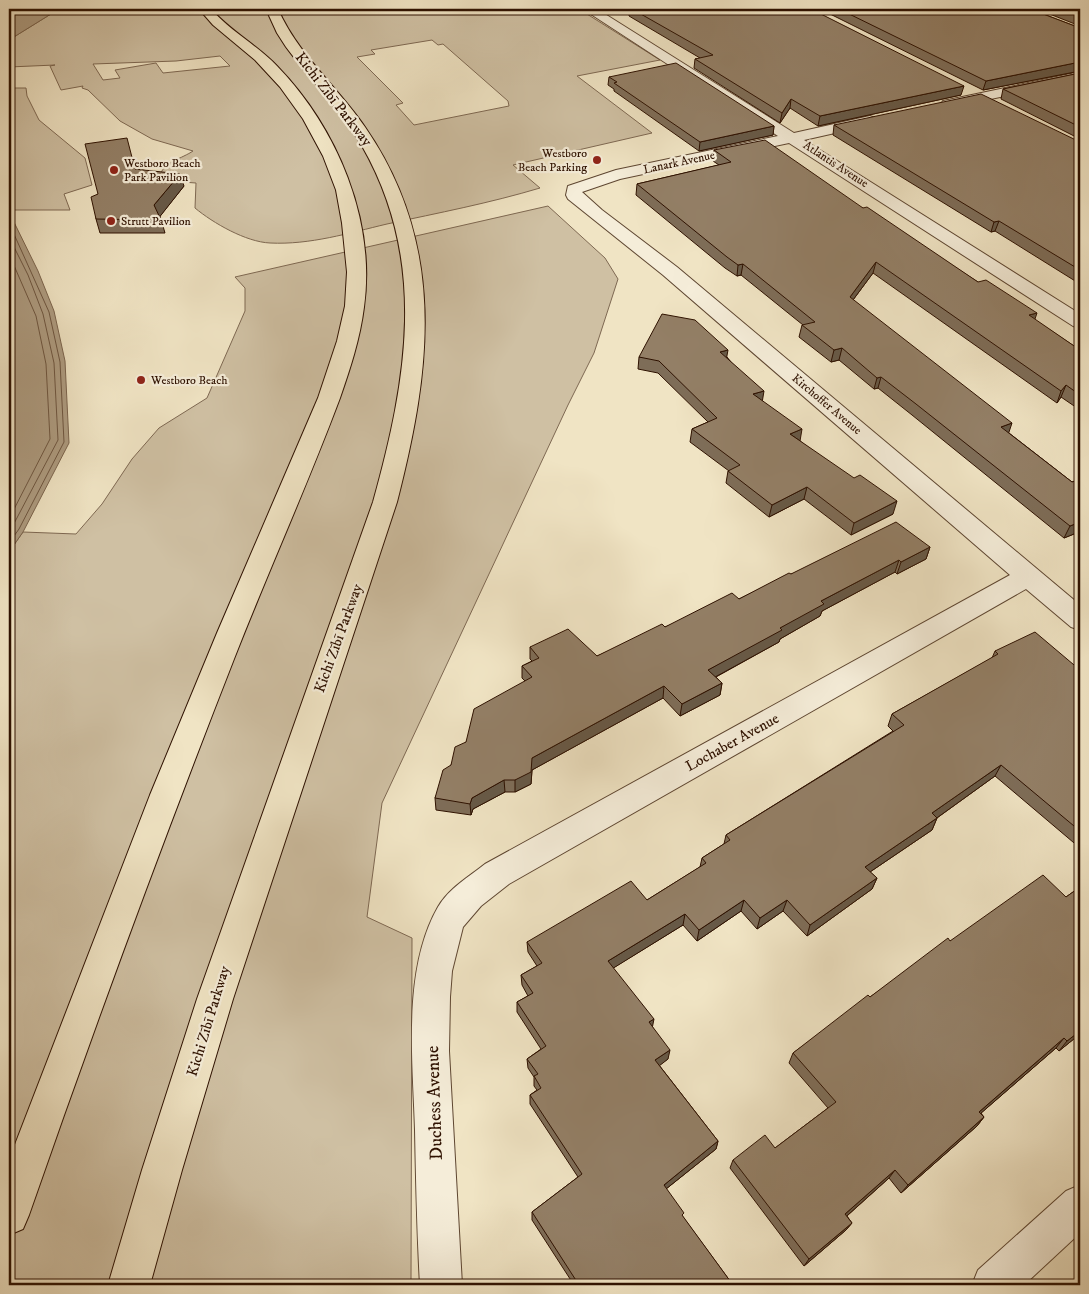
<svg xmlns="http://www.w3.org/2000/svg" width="1089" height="1294" font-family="'IM FELL DW Pica',serif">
<rect width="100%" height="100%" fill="#f0e4c4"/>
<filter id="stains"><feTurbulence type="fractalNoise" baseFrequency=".004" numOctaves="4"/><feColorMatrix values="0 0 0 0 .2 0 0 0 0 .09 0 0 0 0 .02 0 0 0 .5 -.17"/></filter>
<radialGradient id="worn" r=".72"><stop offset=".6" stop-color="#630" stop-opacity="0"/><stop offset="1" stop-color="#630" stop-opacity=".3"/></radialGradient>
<path fill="#cfc0a3" stroke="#7e6852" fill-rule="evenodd" d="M59,9H579L660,60L577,76L652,133L513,165L540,188C490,203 438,213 387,224C349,233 310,245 270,243C246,242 213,223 195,208L196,183L168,181L160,176C162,163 183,158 193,151L152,139L120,121L88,90L82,88L83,86L61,90L50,66L55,65L9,67V40ZM432,40L438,45L443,44L508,101L509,106L414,125L396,105L403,103L357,57L375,54L371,50ZM220,56L230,66L163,73L156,63L115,70L120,78L103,80L93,64L176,61Z
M9,88H26L27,96L39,120L85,158L92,185L64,194L70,210H9Z
M548,206L605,258L618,279L594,353L568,405L382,803L367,917L412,938L411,1285H9V552L23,532L76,534L102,504L132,459L159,428L207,398L245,311V288L235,277Z"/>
<path fill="#ae9c81" stroke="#7b644d" d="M9,9H59L9,40Z
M9,212L38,271L54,311L65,361L69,443L23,532L9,552Z"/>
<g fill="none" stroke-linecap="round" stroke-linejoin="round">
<path stroke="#6e5640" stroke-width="1" d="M9,223L49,312L60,362L64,442L19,529L9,543
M9,237L28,275L43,314L54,363L58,440L9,533
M9,254L36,316L46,364L50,439L9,519"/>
<defs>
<path id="street" d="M583,9H597L794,133L870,116L875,118L878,121L875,124L804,140L1080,314V328L1073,326L789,143L620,179L582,192L602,210L677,267L1080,605V630L1071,627L1026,589L509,884L481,906L463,927L452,971L450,997L449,1051L462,1285H420C417,1234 416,1182 415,1130C413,1061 402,970 438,907C449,888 469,877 485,864L1010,575L663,275L568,199L566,195L568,186L616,170L778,136Z
M1080,72V80L948,108L943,107L941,104L943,101L948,100Z
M1080,1185V1233L1024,1285H972L978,1270L1066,1191Z"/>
<path id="highway" d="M199,9H211C230,31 257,45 277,66C337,128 376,220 364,307C360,339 350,369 340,398C307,486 268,572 234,659C162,843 94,1028 29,1215L23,1229L9,1235V1160L150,795L217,633L318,398L337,341L345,306L347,272L342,223L336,190L323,156L303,119L280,87L255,60L213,25Z
M266,9H278C298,55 337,86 365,127C447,246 431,370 397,502L233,999L182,1170L150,1285H108L142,1170L197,999L373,502C407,380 428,261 362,146C341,110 311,81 286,47L277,33Z"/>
</defs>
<use href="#street" stroke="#5e4631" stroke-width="2"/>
<use href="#highway" stroke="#2e1100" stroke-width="2"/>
<use href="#street" fill="#f5edd9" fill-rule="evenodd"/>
<use href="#highway" fill="#f0e4c4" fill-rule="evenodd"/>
</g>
<path fill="#7e6d58" stroke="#2e1100" d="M622,9H811L961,95L818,126L790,108L780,123L694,68L695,59L700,58L629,16V13Z
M820,9H1030L1080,28V71L983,90Z
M1037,9H1080V26Z
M1080,73V139L1001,99L1003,89Z
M609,77L774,126L773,135L699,151L614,91V89L608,85Z
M834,125L1080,142V284L995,231L991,232L833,135Z
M714,150L863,208L978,282L1080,350V410L1061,397L1057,403L873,273L853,300L1009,433L1072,482L1080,479V539L1074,534L1064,538L912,415L878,388L874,389L839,360L831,362L799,337L802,325H803L741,275L737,276L725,268L636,195L637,184L719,165L713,161Z
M136,170L184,186L160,216L165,233H100L96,219L98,194Z
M639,357H727L762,401L800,441L893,514L851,535L804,499L769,517L726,483L728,471H729L690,442L692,429L708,422L658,373L638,369Z
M930,547L926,559L897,574L895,572L822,611L820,616L780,639L779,642L716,677L722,683L720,695L680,716L663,698L532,770L531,784L515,792H505L473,809L471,815L436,810L435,798L451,765L466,742L525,681L522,678V666L532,661L530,659V647L597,656L665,627L739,599L791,574Z
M995,651L1080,670V848L995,776L937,818L932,830L870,872L877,878L872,889L807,936L783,911L757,929L741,911L697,941L683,925L613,968L652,1026L668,1059L659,1065L718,1141L716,1149L666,1189L683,1217L733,1285H574L532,1220V1212L578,1177L530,1104V1095L537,1090L534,1086V1077L528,1068L527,1059L541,1049L517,1012V1002L528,996L522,985L521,975L537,966L528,952L527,942L647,900L700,867L702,858L724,844L726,835L893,731L888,726L892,714L992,658Z
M1080,887V1034L1059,1051L1056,1048L981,1113L984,1117L977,1126L901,1193L889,1178L847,1216L852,1223L846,1230L804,1266L730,1168L733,1160L775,1148L828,1108L789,1063L793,1053L870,997L950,941L1066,897Z"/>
<path fill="#675947" stroke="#2e1100" d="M1080,62V71L983,90L986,81Z
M964,86L961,95L818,126L820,116Z
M791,99L790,108L780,123L782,113Z
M774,126L773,135L699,151L700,142Z
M180,174L184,186L158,219L154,205Z
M999,221L995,231L991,232L994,222Z
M876,262L873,273L847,308L850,297Z
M743,264L741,275L737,276L738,265Z
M1037,313L1033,325L1029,315Z
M842,348L839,360L831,362L834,350Z
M728,350L726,361L720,352Z
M881,377L878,388L874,389L877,378Z
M1066,385L1061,397L1057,403L1061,391Z
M764,391L762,403L753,394Z
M1012,423L1008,435L1001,427Z
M802,429L800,441L790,434Z
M807,487L804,499L769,517L772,505Z
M897,501L893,514L851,535L854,523Z
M1080,522L1074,534L1064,538L1070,526Z
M930,547L926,559L897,574L901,562Z
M899,560L895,572L822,611L820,616L780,639L779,642L706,682L708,670L780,628L821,601Z
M722,683L720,695L680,716L682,704Z
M664,686L663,698L532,770L531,784L515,792V780L532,758Z
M1001,765L995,776L927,825L932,813Z
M504,780L505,792L473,809L471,815L470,804L472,798Z
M937,818L932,830L861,878L865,867Z
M877,878L872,889L807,936L810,925Z
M744,900L741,911L697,941L699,930Z
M787,900L783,911L757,929L760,918Z
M685,914L683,925L607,972L608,961Z
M654,1019L652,1029L649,1022Z
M1080,1031V1034L1059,1051L1067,1041Z
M1064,1038L1056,1048L972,1121L979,1112Z
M670,1050L668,1059L654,1070L655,1060Z
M984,1117L977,1126L901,1193L908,1185Z
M718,1141L716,1149L661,1193L664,1185Z
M895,1170L889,1178L840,1222L845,1214Z
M852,1223L846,1230L804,1266L809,1259Z"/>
<path fill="#937f66" stroke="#2e1100" d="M632,9H811L964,86L820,116L791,99L782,113L695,59L713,55Z
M839,9H1030L1080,28V62L986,81Z
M1061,9H1080V16Z
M676,63L774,126L700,142L614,83L617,82L609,77Z
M1080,73V127L1003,89Z
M981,94L1080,142V270L999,221L994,222L834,125Z
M127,138L135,169L180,174L154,205L161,220L96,219L91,197L98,194L85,144Z
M765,140L863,208L867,207L978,282L986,280L1037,313L1029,315L1080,350V395L1066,385L1061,391L876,262L850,297L1012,423L1001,427L1072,482L1080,479V522L1070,526L916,404L881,377L877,378L842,348L834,350L802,325L815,322L743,264L738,265L727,257L637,184L731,162L714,150Z
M662,314L695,320L728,350L720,352L764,391L753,394L802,429L790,434L854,478L860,475L897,501L854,523L807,487L772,505L728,471L740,465L692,429L717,418L659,361L639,357Z
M896,522L930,547L901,562L899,560L821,601L824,604L780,628L782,630L708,670L722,683L682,704L664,686L532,758L531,772L515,780H504L472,798L470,804L435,798L443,770L451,765L455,747L466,742L474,709L532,677L522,666L539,658L530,647L568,629L597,656L662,624L665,627L732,593L739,599L789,573L791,574Z
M1035,632L1080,670V831L1001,765L932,813L937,818L865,867L877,878L810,925L787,900L760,918L744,900L699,930L685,914L608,961L654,1019L649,1022L670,1050L655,1060L718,1141L664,1185L684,1213L682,1215L733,1285H579L532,1212L582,1174L530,1095L541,1088L534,1076L538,1074L527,1059L546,1046L517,1002L533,993L521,975L542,963L527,942L631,881L647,900L706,863L702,858L730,840L726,835L904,725L892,714L998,654L995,651Z
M1043,875L1066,897L1080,887V1031L1067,1041L1064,1038L979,1112L984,1117L908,1185L895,1170L845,1214L852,1223L809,1259L733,1160L765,1135L775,1148L836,1102L793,1053L868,995L870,997L948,938L950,941Z"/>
<g fill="#8f2418" stroke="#f5edd9" stroke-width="2">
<circle cx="597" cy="160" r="5"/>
<circle cx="114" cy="170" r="5"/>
<circle cx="111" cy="221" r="5"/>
<circle cx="141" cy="380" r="5"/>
</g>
<g text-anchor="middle" stroke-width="4.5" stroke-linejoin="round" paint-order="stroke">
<g font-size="12" fill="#2e1100" stroke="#f5edd9" text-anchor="start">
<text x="587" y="157" text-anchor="end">Westboro<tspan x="587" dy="14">Beach Parking</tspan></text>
<text x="124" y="167">Westboro Beach<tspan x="124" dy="14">Park Pavilion</tspan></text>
<text x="121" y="225">Strutt Pavilion</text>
<text x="151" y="384">Westboro Beach</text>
</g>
<g font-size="12" fill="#2e1100" stroke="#f5edd9">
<text transform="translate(679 162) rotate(-12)" y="4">Lanark Avenue</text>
<text transform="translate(836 164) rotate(33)" y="4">Atlantis Avenue</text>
<text transform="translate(827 404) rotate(40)" y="4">Kirchoffer Avenue</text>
</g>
<g font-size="15" fill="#2e1100" stroke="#f5edd9">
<text transform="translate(334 99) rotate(52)" y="5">Kichi Zībī Parkway</text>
<text transform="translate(338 638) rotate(-70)" y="5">Kichi Zībī Parkway</text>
<text transform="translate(732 742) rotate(-29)" y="5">Lochaber Avenue</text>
<text transform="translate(208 1021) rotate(-73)" y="5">Kichi Zībī Parkway</text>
</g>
<g font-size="18" fill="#2e1100" stroke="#f5edd9">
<text transform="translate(434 1103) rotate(-92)" y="6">Duchess Avenue</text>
</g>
</g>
<rect width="1089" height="1294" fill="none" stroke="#f0e4c4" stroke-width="30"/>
<rect x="10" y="10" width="1069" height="1274" fill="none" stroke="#2e1100" stroke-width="2.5"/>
<rect x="15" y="15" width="1059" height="1264" fill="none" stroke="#2e1100"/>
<rect width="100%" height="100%" filter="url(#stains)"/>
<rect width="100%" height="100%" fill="url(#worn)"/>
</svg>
